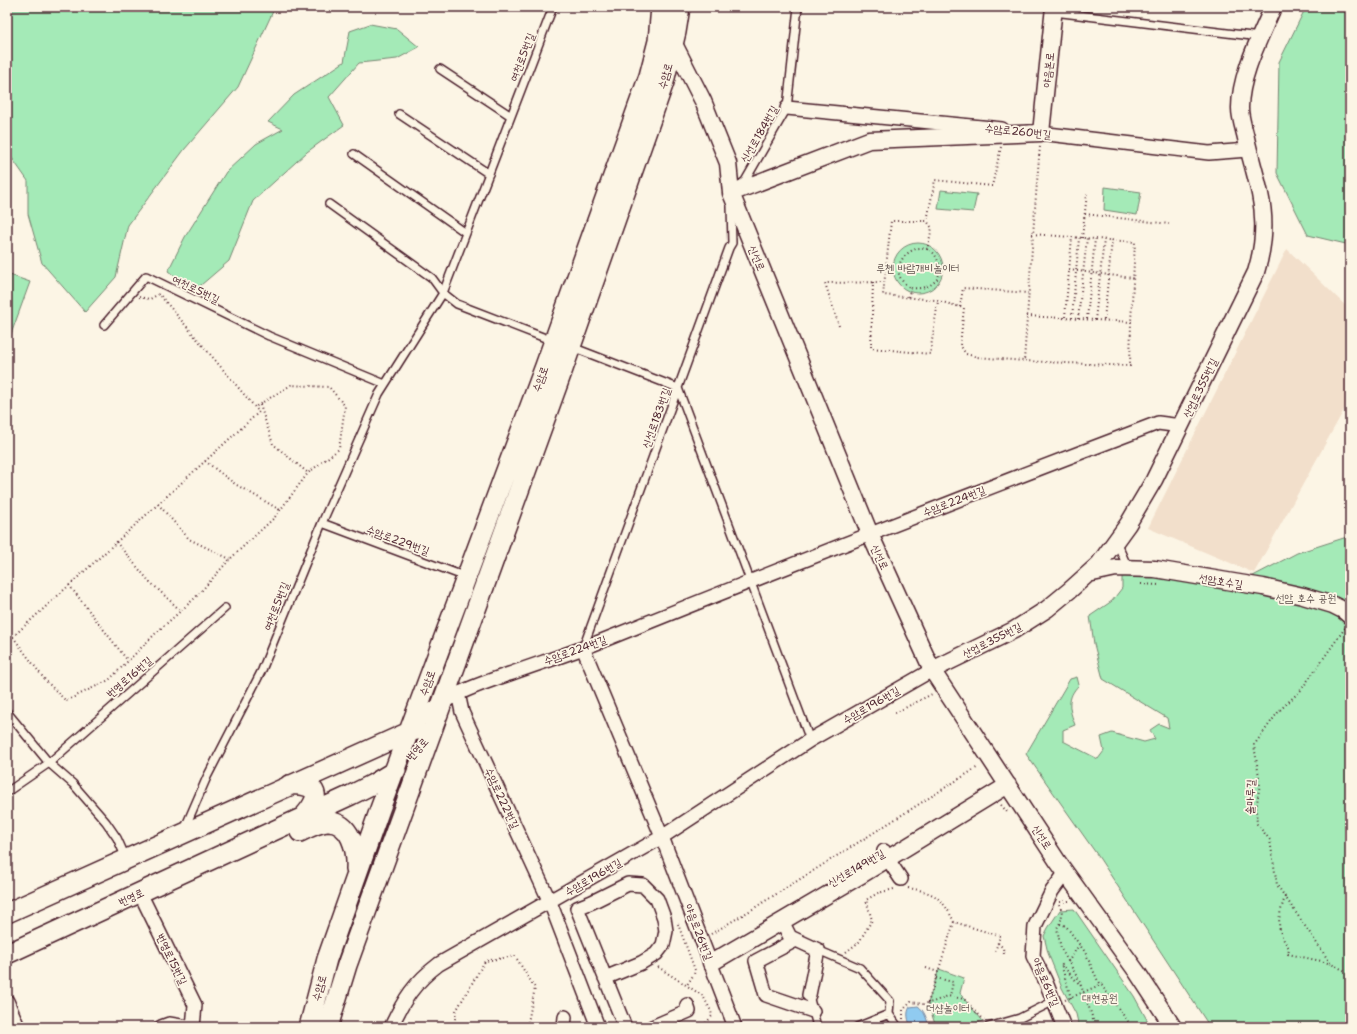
<svg xmlns="http://www.w3.org/2000/svg" width="1357" height="1034" font-family="'Shantell Sans','Poor Story',sans-serif">
<rect width="100%" height="100%" fill="#fcf5e5"/>
<filter id="ink" filterUnits="userSpaceOnUse"><feTurbulence type="fractalNoise" baseFrequency=".025" numOctaves="2"/><feDisplacementMap in="SourceGraphic" scale="8" xChannelSelector="R" yChannelSelector="G"/><feConvolveMatrix kernelMatrix="1 2 1 2 8 2 1 2 1" color-interpolation-filters="sRGB"/></filter>
<g filter="url(#ink)">
<path fill="#f2dfcb" d="M1287,249L1350,310V399L1254,573L1148,528Z"/>
<path fill="#a4eab7" stroke="#778471" d="M7,7H275L238,87L184,150L128,225L116,277L85,312L42,263L28,214V181L7,151Z
M1306,7H1350V245L1308,235L1277,173L1279,62Z
M370,24L397,29L419,47L397,59L359,63L329,97L344,125L307,152L253,201L229,261L194,291L168,271L185,237L226,172L256,144L283,129L268,122L294,95L344,62L350,31Z
M1105,187L1141,192L1137,215L1104,210Z
M941,190L977,194L973,212L938,209Z
M893 268a25 25 0 1 1 50 0a25 25 0 1 1-50 0Z
M7,274L30,282L7,345Z
M1350,536V1027H1210L1098,856L1026,754L1070,679L1077,677L1079,685C1066,698 1069,709 1075,725L1063,730V741L1098,759L1104,751L1101,737L1112,733L1144,742L1155,739L1150,730L1159,724L1169,728L1167,718L1103,679L1094,644L1090,616L1112,601L1122,588V570L1234,586L1297,553Z
M1074,909L1134,996L1151,1027H1079L1076,1014L1062,988L1048,953L1044,936L1048,928L1060,910Z
M939,969L964,978L960,993L964,999L983,1021L961,1027H936L928,1003Z"/>
<path fill="#90cbf0" stroke="#7486a1" d="M918,1006C924,1010 927,1019 929,1027H911C908,1020 906,1013 910,1007Z"/>
<g fill="none" stroke-linecap="round" stroke-linejoin="round">
<defs>
<path id="service" d="M1054,12L1260,37
M440,69L511,116
M399,114L489,174
M354,154L466,233
M740,185L745,181L787,108L798,7
M329,204L432,278L443,293L457,304L553,341
M104,325L146,276L269,336L385,384
M572,347L678,388L810,740
M322,523L466,577
M1116,541L1128,568
M583,648L729,248L732,243L731,207
M7,712L49,763L73,784L106,822L117,838L126,858
M7,792L49,763L225,608
M184,830L207,777L262,670L322,523L379,394L443,293L553,7
M818,950L860,968L890,1001L889,1014
M809,995L817,1027
M857,1027L889,1014L898,1027
M988,1027L1020,1018L1054,1001"/>
<path id="minor" d="M787,108L1002,129
M1031,132L1209,153L1248,150
M583,648L662,837L735,1027
M458,693L462,712L550,902L598,1027
M413,727C441,696 477,685 515,672C543,662 571,653 599,642C785,567 971,494 1158,423L1181,426
M884,851L887,858L901,879
M140,893L195,1005L193,1027
M782,921L790,937L818,950L809,995
M796,940L756,961L766,995L813,1011
M605,978L641,963L656,954L663,945L666,931L664,918L657,899L643,885L628,884L592,902L577,908L625,1027
M7,1001L18,1027
M161,1027L169,1024L187,1027
M391,1027C404,999 414,983 439,964L662,837L810,740L932,670
M564,1027L565,1017
M652,1027L689,1011L687,1005
M1064,1027L1045,980L1033,956L1035,926L1052,891L1066,872"/>
<path id="tertiary" d="M674,44L703,101L728,163L731,193L870,534L932,670L1058,862L1137,972L1173,1027
M731,193L869,140L1041,133L1054,7
M1088,574L1116,568L1155,569L1263,587L1303,596L1333,605L1343,610L1350,616
M932,670L1014,630L1047,609L1070,590L1099,564L1128,524L1154,480L1256,272C1264,246 1266,221 1260,194C1256,175 1250,157 1246,138C1244,129 1240,118 1240,108C1240,75 1260,38 1273,7
M711,963L861,875L1008,785"/>
<path id="secondary" d="M289,785C320,783 322,797 303,817
M300,832C308,828 317,823 327,822C351,821 357,851 356,869
M7,913L409,732L416,730
M7,954L351,795L373,784L396,770
M309,1027L327,959L380,809L545,366L649,76L658,41L661,7
M328,1027L347,965L562,372L664,82L676,32L680,7"/>
</defs>
<use href="#service" stroke="#4a1f2b" stroke-width="10"/>
<use href="#minor" stroke="#4a1f2b" stroke-width="16"/>
<use href="#tertiary" stroke="#4a1f2b" stroke-width="19"/>
<use href="#secondary" stroke="#4a1f2b" stroke-width="22"/>
<path stroke="#4a1f2b" stroke-width="2" stroke-dasharray="1 3" stroke-linecap="butt" d="M1001,147L992,186L935,180L927,221H891L883,295L935,300L964,308L960,345L966,354L977,357L1024,361
M1085,214L1169,224
M1032,234L1135,242L1131,322
M1082,238L1087,194
M927,250L932,228L927,221
M1069,270L1133,278
M873,282L871,348L930,354L938,301
M139,297L150,299L159,294
M908,297L911,288C874,267 930,224 939,265C943,283 925,290 911,288
M960,307L963,288L1028,293
M1027,316L1131,322L1130,366L1024,361C1029,289 1034,217 1040,146
M1065,317L1072,237
M1072,318L1079,238
M1078,319L1087,238
M1087,319L1095,239
M1095,320L1104,240
M1104,320L1112,240
M839,326L825,283L884,282
M260,405L273,444L308,473
M205,461L235,484L280,510
M158,504L189,539L230,559
M116,542L149,581L181,611
M1141,584L1160,585
M69,585L128,661
M1345,628L1301,690L1279,711L1254,745L1260,783L1256,810L1257,824L1270,840L1277,885L1331,964L1350,973
M13,637L45,680L66,701L109,680L155,634L195,598L230,559L275,517L308,473L339,449L345,406L329,387L291,385L255,407
M7,642L259,412L159,294
M895,713L932,694
M1001,805L1008,813
M908,888C934,892 943,898 954,922
M1285,897C1278,918 1275,929 1289,948L1288,954L1321,961L1331,964
M1060,902L1069,901
M1059,904C1064,913 1062,920 1057,928L1061,949L1079,980L1091,1013L1095,1027
M678,924L695,970L694,974L687,985
M1060,924L1066,926L1085,952L1097,979L1132,1027
M711,934L751,910L978,767
M998,943L1003,948L1004,954
M846,952L859,942L872,920L866,900L878,893L894,889
M1068,962L1079,945
M658,967L703,996L711,1011L712,1016L705,1024L707,1027
M926,968L938,972
M936,978L953,982L950,996
M1071,998L1061,964L1081,986
M1065,1000L1102,984
M928,1003L954,922L1000,936L995,952
M903,1019V1010L911,1002L923,1004L933,1002L948,996L964,999L984,1020
M454,1027L456,1011L485,961L515,956L535,988L527,1027"/>
<use href="#service" stroke="#fcf5e5" stroke-width="7"/>
<use href="#minor" stroke="#fcf5e5" stroke-width="13"/>
<use href="#tertiary" stroke="#fcf5e5" stroke-width="16"/>
<use href="#secondary" stroke="#fcf5e5" stroke-width="19"/>
</g>
</g>
<g text-anchor="middle" stroke-width="3.5" stroke-linejoin="round" paint-order="stroke">
<g font-size="11" fill="#4a1f2b" stroke="#fcf5e5">
<text transform="translate(522 57) rotate(-69)" y="4">여천로5번길</text>
<text transform="translate(1048 70) rotate(-84)" y="4">야음본로</text>
<text transform="translate(665 76) rotate(-74)" y="4">수암로</text>
<text transform="translate(1018 131) rotate(6)" y="4">수암로260번길</text>
<text transform="translate(759 134) rotate(-60)" y="4">신선로184번길</text>
<text transform="translate(757 258) rotate(68)" y="4">신선로</text>
<text transform="translate(196 289) rotate(26)" y="4">여천로5번길</text>
<text transform="translate(540 379) rotate(-70)" y="4">수암로</text>
<text transform="translate(1200 388) rotate(-64)" y="4">산업로355번길</text>
<text transform="translate(656 418) rotate(-70)" y="4">신선로183번길</text>
<text transform="translate(954 501) rotate(-21)" y="4">수암로224번길</text>
<text transform="translate(398 540) rotate(20)" y="4">수암로229번길</text>
<text transform="translate(880 557) rotate(65)" y="4">신선로</text>
<text transform="translate(1221 581) rotate(9)" y="4">선암호수길</text>
<text transform="translate(276 606) rotate(-68)" y="4">여천로5번길</text>
<text transform="translate(992 640) rotate(-27)" y="4">산업로355번길</text>
<text transform="translate(575 650) rotate(-20)" y="4">수암로224번길</text>
<text transform="translate(129 677) rotate(-41)" y="4">번영로16번길</text>
<text transform="translate(427 683) rotate(-70)" y="4">수암로</text>
<text transform="translate(871 705) rotate(-30)" y="4">수암로196번길</text>
<text transform="translate(417 749) rotate(-48)" y="4">번영로</text>
<text transform="translate(1250 797) rotate(-88)" y="4">솔마루길</text>
<text transform="translate(502 798) rotate(65)" y="4">수암로222번길</text>
<text transform="translate(1042 837) rotate(57)" y="4">신선로</text>
<text transform="translate(856 868) rotate(-30)" y="4">신선로149번길</text>
<text transform="translate(593 877) rotate(-30)" y="4">수암로196번길</text>
<text transform="translate(131 897) rotate(-25)" y="4">번영로</text>
<text transform="translate(699 932) rotate(69)" y="4">야음로26번길</text>
<text transform="translate(172 959) rotate(64)" y="4">번영로15번길</text>
<text transform="translate(1046 982) rotate(67)" y="4">야음로6번길</text>
<text transform="translate(319 988) rotate(-74)" y="4">수암로</text>
</g>
<g font-size="11" fill="#60524e" stroke="#fcf5e5">
<text x="918" y="272">루첸 바람개비놀이터</text>
<text x="1306" y="602">선암 호수 공원</text>
<text x="1100" y="1002">대현공원</text>
<text x="948" y="1012">더샵놀이터</text>
</g>
</g>
<rect width="1357" height="1034" fill="none" stroke="#fcf5e5" stroke-width="24"/>
<rect x="12" y="12" width="1333" height="1010" fill="none" stroke="#4a1f2b" stroke-width="1.5" filter="url(#ink)"/>
</svg>
